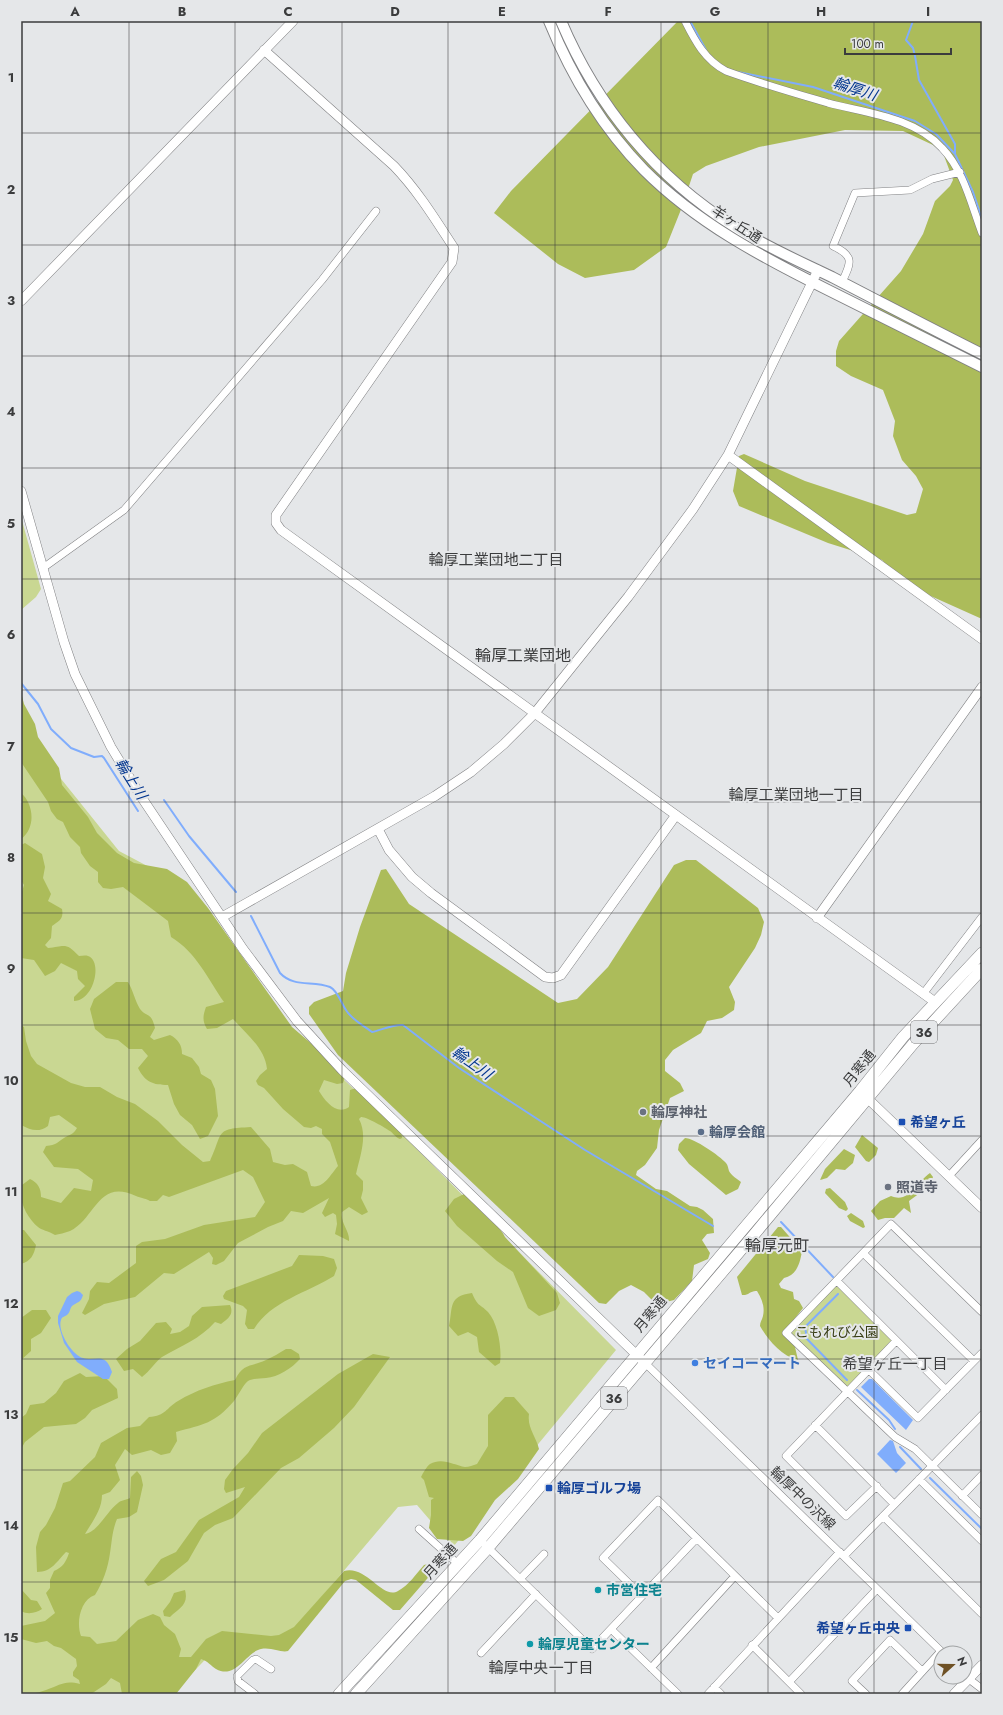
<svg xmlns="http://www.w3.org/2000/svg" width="1003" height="1715" font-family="Jost,'Noto Sans JP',sans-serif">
<rect width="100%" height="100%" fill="#e5e7e9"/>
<path fill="#c9d792" d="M21,517L41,589L36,597L21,610Z
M21,729L119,851L185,886L289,1029L395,1127L616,1350L453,1547L417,1505L398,1507L285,1640L227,1637L172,1694H21Z
M837,1281L896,1341L847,1393L786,1333Z"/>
<path fill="#acbc5a" d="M678,21H982V619L904,584L882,560L828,543L739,506L733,491L739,456L744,454L805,481L907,515L916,513L923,489L916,476L902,460L893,436L895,421L883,390L851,376L836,366V351L839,341L901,271L923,234L935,201L950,186L953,180L943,153L933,145L903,131L845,130L759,147L706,166L693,174L682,207L666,247L634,270L585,278L558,264L494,213L511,191Z
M21,692L24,704L35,724L38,737L59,768L62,785L88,817L97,833L117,853L134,863L167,869L187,882L208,908L292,1027L327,1057L345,1077L343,1083L337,1084L324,1080L319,1091C325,1101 337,1116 349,1107L350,1090L356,1088L401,1131L402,1138L400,1139C395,1137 393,1133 390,1131C386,1128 365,1116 361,1117L359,1119C368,1136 360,1156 356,1174L363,1181V1190L361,1198L368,1212L362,1215L349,1207L342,1212C340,1223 350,1231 349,1241L335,1234L337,1224L336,1215L333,1213L325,1217L322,1213L329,1198L303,1213L291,1211L283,1221L268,1227L238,1243L224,1261L216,1265L212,1264L213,1258L209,1252L174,1274L164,1273L135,1297L104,1304L85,1315L82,1313L89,1299L90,1291L97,1282L109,1283L136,1263V1246L142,1242L165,1239L204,1225L255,1217L265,1202L253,1177L243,1170L169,1197L163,1195L157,1201H150C145,1198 141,1198 136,1196C98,1178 96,1218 70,1231C65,1233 59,1234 55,1235C49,1231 41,1230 38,1227C27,1218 17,1199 22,1185L30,1179C38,1183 41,1188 41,1197L61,1203L74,1188L91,1191L93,1180L78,1169L54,1167L43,1152L46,1146C57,1145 56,1143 64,1138C70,1134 73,1135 77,1128L59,1115L50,1117L48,1126C38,1133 31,1130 21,1125V1025L24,1027L26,1041L31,1056L37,1064L71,1083L85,1087H100L117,1097L135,1104L158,1121L182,1145L203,1162L210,1161C224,1131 214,1129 251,1127L270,1149L273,1162L285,1165L293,1164L307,1172L311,1186C324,1189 330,1175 338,1166L330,1142L322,1134V1129L316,1126L311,1128L304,1127L283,1109L264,1088L258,1085L256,1081L260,1075L267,1069C265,1048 247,1035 233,1019L217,1028L207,1029C202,1021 203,1015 206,1007L224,1002C208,979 196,952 171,937L168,921L123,887L111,889L103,888L98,882V872L90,866L81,853L80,847L70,837L63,822L57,819L51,811L48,802L21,762Z
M21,793C34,804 36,828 21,839Z
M25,843L42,854L45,867L43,878L51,894L48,901L62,909C64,919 59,921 52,926L51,938L45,945L48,948C65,946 66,942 79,956C82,956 85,955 88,956C103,961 94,1001 74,1001V997L85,986L78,979L77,971L61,963L55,971L45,976L34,960L21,958V895L24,885L21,880V845Z
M686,860H696L758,908L764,922L761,935L755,948L729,987L735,1002L734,1010L722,1018L707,1021L701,1033L673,1050L665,1060V1071L680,1083L684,1091L670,1098L659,1130L657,1148L645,1165L637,1171L636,1175L656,1189L667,1191L690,1206L697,1207L703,1210L713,1219L714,1233L707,1234L702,1240L710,1253L708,1259L694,1265L692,1281L674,1300L662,1303L653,1301L644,1292L631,1285L619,1291L606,1304L599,1303L338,1055L309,1014V1007L314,1002L343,991L346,973L360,927L381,870L386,869L409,904L558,1003L577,999L608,967L674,865Z
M116,982H128C133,990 135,1001 140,1009C147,1018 151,1011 155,1028L150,1037L154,1040L170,1035C178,1039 182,1045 182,1054L192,1058L199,1067L201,1074L211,1080L215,1089L218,1116L208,1136L200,1139L192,1125L180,1115L174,1104L168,1085C153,1085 145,1082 138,1068L148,1056L142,1049H129L118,1040L106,1038L95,1029L90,1009L94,999Z
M862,1135L878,1148L876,1155L869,1162L866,1161L855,1147Z
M685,1138C694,1138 720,1156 726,1163C728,1165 728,1168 729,1171C731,1175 737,1179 741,1182L738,1189L726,1195L689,1164L678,1150L679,1144Z
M844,1149L855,1155L853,1163L845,1170L836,1169L827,1178L820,1180L825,1169Z
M930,1173L933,1177L931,1183L924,1190L909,1201L911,1213L904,1208L894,1218H885L878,1220L871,1211L880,1201L891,1196C909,1204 917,1182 930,1173Z
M830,1188L845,1202L848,1209L846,1211L839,1208L825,1193L826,1189Z
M464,1194C473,1200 477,1207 484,1214C491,1222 500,1226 505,1237L557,1293L560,1303L556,1310L539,1316L528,1308L513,1272L497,1261L457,1226L445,1211L454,1199Z
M851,1213L863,1221L865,1227L863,1228L850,1221L847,1216Z
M778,1227H781L802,1251C800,1263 797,1275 784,1278L779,1284L781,1288L793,1292L794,1299L799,1301L803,1308L785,1331L795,1347L798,1360C781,1356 768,1340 760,1326C760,1322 762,1320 763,1316C765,1307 762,1299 757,1291C751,1290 748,1296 742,1295L737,1277Z
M21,1230H24L36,1245C34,1255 31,1261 21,1264Z
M299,1255L323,1256L334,1259L337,1268L334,1276C307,1293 271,1301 254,1329H248L245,1324L247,1310L243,1306L224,1299L223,1296L226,1291L292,1266Z
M472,1293C478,1307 479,1303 488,1312C498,1323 502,1349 500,1363L495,1366L479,1352L477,1337L468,1332L458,1336L449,1326C453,1307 448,1296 472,1293Z
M230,1305C234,1314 229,1318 221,1324L215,1322C200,1339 181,1346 162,1357C156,1361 150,1371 142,1377L133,1369L124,1371L116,1359L127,1349L140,1341L156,1323L166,1322L172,1329L170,1334L180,1332L189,1326L192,1316L202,1307Z
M32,1310H46L51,1318L41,1333L31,1339V1351L21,1360V1318Z
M286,1349H291L299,1354L300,1359C292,1368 278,1377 266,1378C259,1379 254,1378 248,1381C243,1385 238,1396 234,1401C214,1424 204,1424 176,1432L177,1441L170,1453L161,1455L151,1450L132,1455L125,1449L115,1465L120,1480L110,1492L102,1495C102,1510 92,1522 85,1534C98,1532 107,1511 118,1503C121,1500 126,1500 130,1498L131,1477L137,1471L141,1476L143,1485L137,1512L129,1517L117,1519C112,1531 112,1541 110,1553C108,1568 103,1582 95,1595C80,1600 76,1623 81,1636L90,1637L97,1644L116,1641L138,1620L153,1614L160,1617L164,1625L175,1634L181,1649L179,1657H191L206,1639L222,1631L271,1636L279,1635L294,1627L344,1571C367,1565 382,1600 398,1591C409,1585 416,1574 424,1565L428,1564L433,1568V1572L400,1610H393L356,1580L351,1579L345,1581L288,1651C281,1653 272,1647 261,1649C246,1652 236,1680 216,1669C211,1666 208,1661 201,1659L196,1669L176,1694H122L120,1683L111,1678L106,1684L91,1694H30C35,1693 41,1692 46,1690C61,1685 64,1680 80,1684L79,1680L73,1676V1672L77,1666L76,1659L61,1648L54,1646L47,1641L36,1643L21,1639V1626L45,1621L55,1613L46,1593L50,1588V1580L54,1571C63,1567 66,1562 69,1553L66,1552C57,1561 52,1572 37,1572L36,1547L40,1532L46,1525L55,1508L63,1483L70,1481L95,1457L101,1443L127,1428L140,1426L149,1417C166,1416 166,1408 178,1401C196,1390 215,1384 235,1380C243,1363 251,1367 266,1360C273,1357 279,1353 286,1349Z
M373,1354L390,1357L354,1407L334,1428L299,1458L281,1468L233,1518L215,1525L204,1533L188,1561L164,1580L148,1586L144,1581L161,1559L176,1552L199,1520L239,1497L245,1487L226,1493L224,1489L225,1480L233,1469L248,1453L262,1433L338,1374Z
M80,1373L86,1377L104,1376L117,1389L118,1398L92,1410L85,1418L76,1424L44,1427L25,1442L21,1449V1418L26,1414L30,1405L44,1403L56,1393L64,1381Z
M505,1397H514L529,1414C527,1428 536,1436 539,1449L518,1479L495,1500L471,1536L463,1541L437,1539L429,1528L431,1515V1500L434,1498L429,1497L424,1480L421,1477C423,1473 427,1466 430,1464C442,1457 454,1465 465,1467C469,1467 473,1465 477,1464L488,1446V1415Z
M21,1589L31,1600L37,1601L42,1609C36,1613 28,1615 21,1611Z
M185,1590C189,1605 179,1608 170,1617L164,1616L163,1611L170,1602L174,1593Z"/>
<path fill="#80adfc" d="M77,1291L80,1292L83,1295C81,1303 77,1302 72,1306C70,1308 70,1312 68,1314C65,1317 62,1316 61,1320C57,1331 72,1355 83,1358C96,1362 105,1351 112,1372L109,1379H103L77,1362L64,1343L58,1323V1316L67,1297L72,1293Z
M869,1379H872L913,1420L906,1430L861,1387Z
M890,1440L893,1441L897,1453L906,1463L896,1473L877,1454Z"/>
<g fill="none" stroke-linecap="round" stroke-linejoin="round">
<path stroke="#80adfc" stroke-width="2" d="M690,21L706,50
M913,21L906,40L913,48L915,56L919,80L955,144V153
M738,72L813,87L915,121L936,134L955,154L973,192L982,219
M21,683L38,704L51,729L71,748L94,757L102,756L104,758L138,811
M164,800L189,836L236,892
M251,916L280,973C294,988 313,980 330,987C338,991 341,1003 346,1010C351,1019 364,1026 372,1032C382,1030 393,1024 403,1025L459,1068L585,1150L713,1226
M781,1222L833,1277
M838,1294L805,1327L807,1339L847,1380
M857,1390L889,1420L895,1429
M900,1447L921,1469
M930,1478L982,1529"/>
<defs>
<path id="minor" d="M685,21C695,41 705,60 726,71C759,83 794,93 828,103C866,113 914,117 942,148C964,171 971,204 982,233
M842,282C851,263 855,256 833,246L855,193L910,190L932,179L960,172
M43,568L124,510L322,280L376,211
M923,994L982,917
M949,1176L982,1140
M863,1253L974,1361
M837,1281L946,1390
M982,1312L891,1224L786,1333L895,1437L915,1449L982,1515
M644,1362L943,1653
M868,1369L918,1418L982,1353
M815,1425L894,1504
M919,1479L982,1541
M877,1486L846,1516L786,1456L896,1341
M962,1496L982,1475
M883,1516L982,1614
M419,1529L458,1564
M480,1540L592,1649L696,1539
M844,1556L982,1415
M520,1579L544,1554
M642,1596L603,1558L658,1500L778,1618
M611,1629L678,1694
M752,1645L801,1694
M481,1653L536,1594
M651,1668L734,1577
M965,1676L982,1689
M789,1682L877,1589
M714,1687L721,1694
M255,1694L238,1681L237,1676L253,1660L256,1659L271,1669
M708,1694L840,1552
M866,1694L852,1681L890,1640L922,1671
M902,1694L941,1651"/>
<path id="tertiary" d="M264,50L394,166C418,191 435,219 454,248L452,262L276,515V523L281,530L935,1002
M21,301L293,21
M728,455L982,639
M21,491L64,642L75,674L111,747L142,798L243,949L297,1021L342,1070L644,1362
M378,829L389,850L412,877L431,893L545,977L553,978L561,975L676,815
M222,917L435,796L471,772L504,744L534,714L628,597L693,509L728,455L818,270
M817,918L982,687
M863,1094L982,1208
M954,1694L982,1665"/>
<path id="secondary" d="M549,21C571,75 603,128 644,170C697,223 762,257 828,290C879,316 931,341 982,367
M561,21C597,106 656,178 735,227C766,247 799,261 832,277C882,303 932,329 982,354"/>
<path id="trunk" d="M339,1694L480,1540L860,1091L903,1037L982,953
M356,1694L488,1548L752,1237L913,1044L982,969"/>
</defs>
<use href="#minor" stroke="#808183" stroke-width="8"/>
<use href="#tertiary" stroke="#808183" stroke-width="10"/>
<use href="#secondary" stroke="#808183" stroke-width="12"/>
<use href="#trunk" stroke="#808183" stroke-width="12"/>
<use href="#minor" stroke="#fff" stroke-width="7"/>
<use href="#tertiary" stroke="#fff" stroke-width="9"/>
<use href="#secondary" stroke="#fff" stroke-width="10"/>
<use href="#trunk" stroke="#fff" stroke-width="11"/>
</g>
<path fill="none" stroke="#3b3c3d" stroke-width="1" stroke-opacity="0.55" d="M129,21V1694M235,21V1694M342,21V1694M448,21V1694M555,21V1694M661,21V1694M768,21V1694M874,21V1694M21,133H982M21,245H982M21,356H982M21,468H982M21,579H982M21,690H982M21,802H982M21,913H982M21,1025H982M21,1136H982M21,1247H982M21,1359H982M21,1470H982M21,1582H982"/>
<g fill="#6b7280" stroke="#e5e7e9" stroke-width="1.5">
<circle cx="643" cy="1112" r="4"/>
<circle cx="888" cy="1187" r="4"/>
</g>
<g fill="#1a4fb4" stroke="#e5e7e9" stroke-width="1.5">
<rect x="898" y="1118" width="8" height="8" rx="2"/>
<rect x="545" y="1484" width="8" height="8" rx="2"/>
<rect x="904" y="1624" width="8" height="8" rx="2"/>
</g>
<circle fill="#5c6f8a" stroke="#e5e7e9" stroke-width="1.5" cx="701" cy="1132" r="4"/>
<circle fill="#3f7fe0" stroke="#e5e7e9" stroke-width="1.5" cx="695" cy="1363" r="4"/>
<g fill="#0f9aa8" stroke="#e5e7e9" stroke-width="1.5">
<circle cx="598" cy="1590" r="4"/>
<circle cx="530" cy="1644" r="4"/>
</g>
<g text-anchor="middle" stroke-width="4" stroke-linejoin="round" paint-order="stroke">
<g fill="#e5e7e9" stroke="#6e6f71" stroke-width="1">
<rect x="911" y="1021" width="26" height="22" rx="3"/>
<rect x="601" y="1387" width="26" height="22" rx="3"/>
</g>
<g font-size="13" font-weight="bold" fill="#3b3c3d">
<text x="924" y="1037">36</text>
<text x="614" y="1403">36</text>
</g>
<g font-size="14" fill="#3b3c3d" stroke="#e5e7e9">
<text transform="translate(737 224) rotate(33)" y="5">羊ヶ丘通</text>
<text transform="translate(859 1068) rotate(-51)" y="5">月寒通</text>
<text transform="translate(650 1314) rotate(-50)" y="5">月寒通</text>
<text transform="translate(803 1498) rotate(44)" y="5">輪厚中の沢線</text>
<text transform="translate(440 1561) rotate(-48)" y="5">月寒通</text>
</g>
<g font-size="14" font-weight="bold" fill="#5b616d" stroke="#e5e7e9" text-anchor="start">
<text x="651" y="1117">輪厚神社</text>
<text x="896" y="1192">照道寺</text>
</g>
<g font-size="14" font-weight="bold" fill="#164399" stroke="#e5e7e9" text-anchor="start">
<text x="910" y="1127">希望ヶ丘</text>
<text x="557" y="1493">輪厚ゴルフ場</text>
<text x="900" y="1633" text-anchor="end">希望ヶ丘中央</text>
</g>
<g font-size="14" font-weight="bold" fill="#4e5e75" stroke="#e5e7e9" text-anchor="start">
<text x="709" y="1137">輪厚会館</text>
</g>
<g font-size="14" fill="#383e15" stroke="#e5e7e9">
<text x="837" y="1337">こもれび公園</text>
</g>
<g font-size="14" font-weight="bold" fill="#366cbe" stroke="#e5e7e9" text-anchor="start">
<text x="703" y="1368">セイコーマート</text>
</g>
<g font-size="14" font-weight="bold" fill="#0d838f" stroke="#e5e7e9" text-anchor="start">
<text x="606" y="1595">市営住宅</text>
<text x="538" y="1649">輪厚児童センター</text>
</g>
<g font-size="15" font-style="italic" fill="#03368f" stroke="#e5e7e9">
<text transform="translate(855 89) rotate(18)" y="5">輪厚川</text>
<text transform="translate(131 779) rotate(58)" y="5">輪上川</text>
<text transform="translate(472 1063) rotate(35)" y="5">輪上川</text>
</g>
<g font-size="15" fill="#3b3c3d" stroke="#e5e7e9">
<text x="496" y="565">輪厚工業団地二丁目</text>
<text x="796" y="800">輪厚工業団地一丁目</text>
<text x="895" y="1369">希望ヶ丘一丁目</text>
<text x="541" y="1673">輪厚中央一丁目</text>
</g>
<g font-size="16" fill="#3b3c3d" stroke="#e5e7e9">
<text x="523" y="661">輪厚工業団地</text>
<text x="777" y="1251">輪厚元町</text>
</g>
</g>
<rect width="1003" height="1715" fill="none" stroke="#e5e7e9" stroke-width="44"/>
<g transform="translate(953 1665) rotate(69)"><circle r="19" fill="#e5e7e9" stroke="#a1a3a4"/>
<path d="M0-3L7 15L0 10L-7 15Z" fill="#6f5125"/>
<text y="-6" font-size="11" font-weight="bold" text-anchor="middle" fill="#3b3c3d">N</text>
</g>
<path d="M845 48v6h106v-6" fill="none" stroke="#3b3c3d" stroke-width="2"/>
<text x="851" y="48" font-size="12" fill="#3b3c3d" stroke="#e5e7e9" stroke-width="3" paint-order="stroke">100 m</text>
<rect x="22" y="22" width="959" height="1671" fill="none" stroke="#3b3c3d" stroke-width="1.5"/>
<g font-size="13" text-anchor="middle" font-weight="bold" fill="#3b3c3d">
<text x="75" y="16">A</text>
<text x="182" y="16">B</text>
<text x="288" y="16">C</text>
<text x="395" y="16">D</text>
<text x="502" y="16">E</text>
<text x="608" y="16">F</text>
<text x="715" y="16">G</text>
<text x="821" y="16">H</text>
<text x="928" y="16">I</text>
<text x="11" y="82">1</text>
<text x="11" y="194">2</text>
<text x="11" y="305">3</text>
<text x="11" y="416">4</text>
<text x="11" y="528">5</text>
<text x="11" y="639">6</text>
<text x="11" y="751">7</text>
<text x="11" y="862">8</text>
<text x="11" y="973">9</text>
<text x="11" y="1085">10</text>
<text x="11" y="1196">11</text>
<text x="11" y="1308">12</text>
<text x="11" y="1419">13</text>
<text x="11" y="1530">14</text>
<text x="11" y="1642">15</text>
</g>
</svg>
